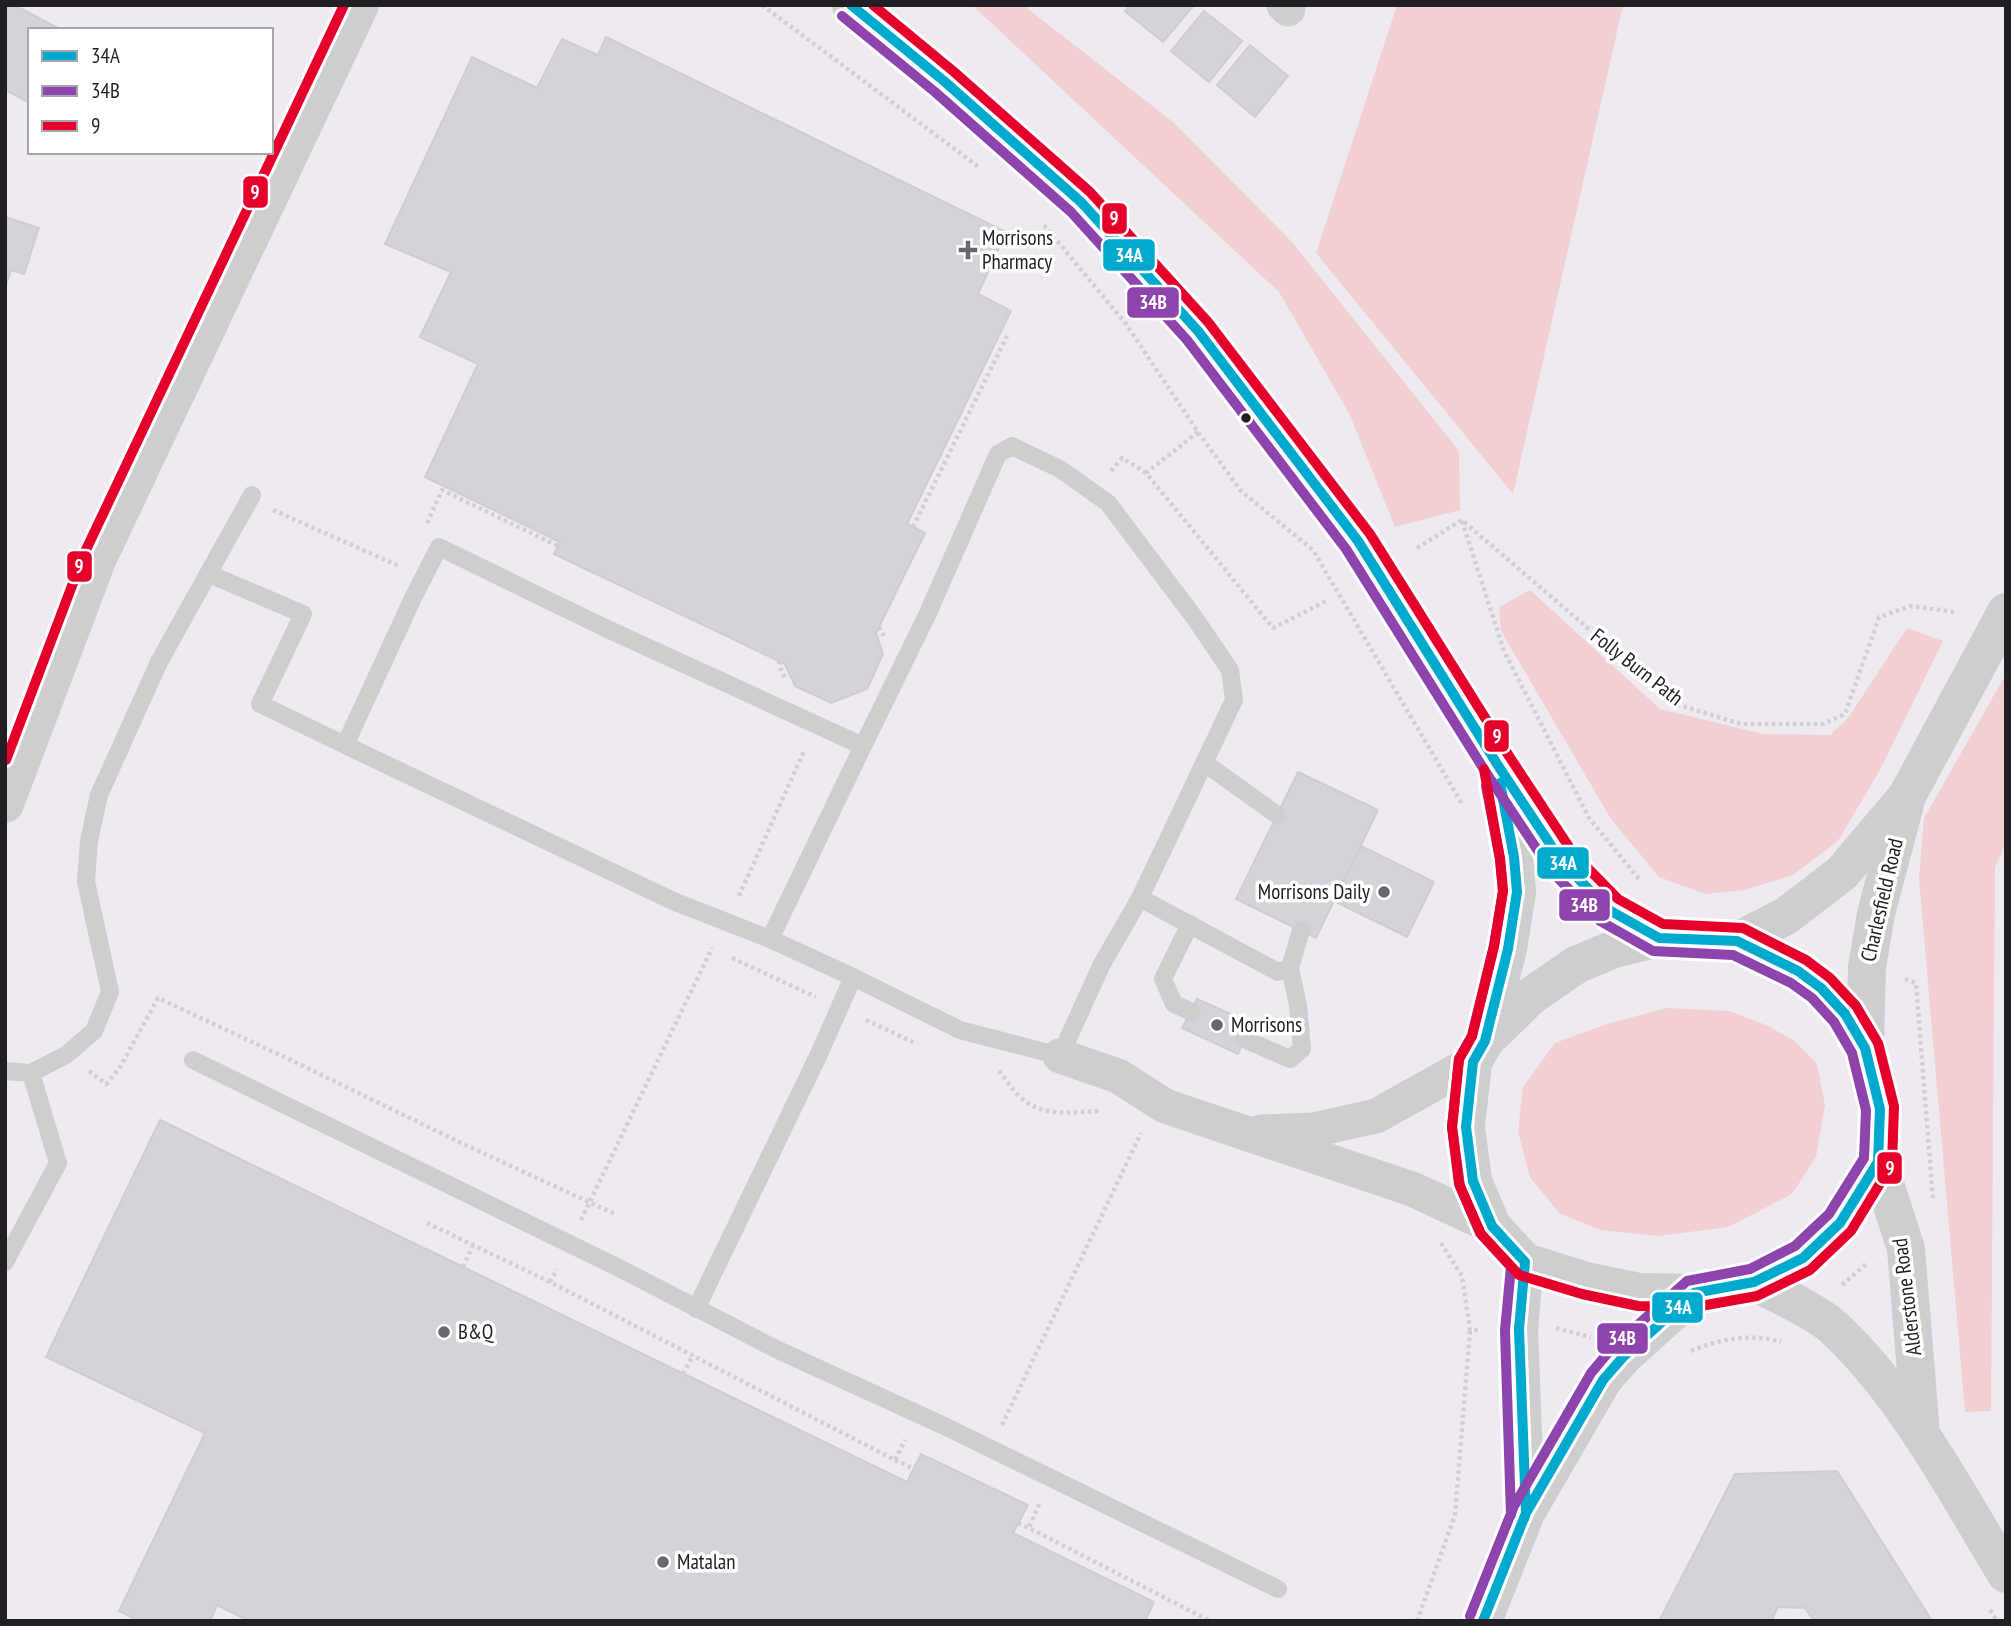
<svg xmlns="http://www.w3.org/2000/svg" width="2011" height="1626" font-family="'PT Sans Narrow',sans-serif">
<rect width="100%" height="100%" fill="#efeaf2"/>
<path fill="#f2cfd0" d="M972,5H1023L1173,122L1292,242L1459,451L1460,510L1395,527L1349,413L1279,292Z
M1397,5H1623L1513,494L1316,253Z
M1530,590L1660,709L1763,734L1830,735L1848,718L1907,628L1943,641L1881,768L1838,841L1793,875L1745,890L1705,894L1659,877L1611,819L1501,631L1499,607Z
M2006,674V843L1995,867L1991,1411L1965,1412L1919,879L1924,818Z
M1666,1008L1729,1011L1766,1025L1795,1041L1817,1064L1825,1105L1816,1157L1792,1194L1728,1227L1659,1236L1600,1230L1559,1213L1530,1177L1518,1132L1523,1087L1555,1043L1607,1024Z"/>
<path fill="#d5d3d9" stroke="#cfccd3" stroke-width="2" d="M5,5H14L62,30H30V103L5,90Z
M1130,5H1194L1163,42L1125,11Z
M1204,11L1242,41L1209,82L1171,51Z
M606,37L1006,232L978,294L1011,311L907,524L925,533L876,633L883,654L867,689L831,703L795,686L785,664L554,554L560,542L425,477L478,364L420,337L451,272L385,244L472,57L537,88L562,39L598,55Z
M1250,45L1288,76L1255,117L1217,85Z
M5,217L39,228L24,274L11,270L5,288Z
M1298,772L1378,810L1316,938L1236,899Z
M1361,846L1434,882L1407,937L1334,901Z
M1197,999L1251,1023L1238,1054L1182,1028Z
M160,1120L907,1482L921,1454L1028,1505L1013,1533L1154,1602L1145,1621H249L217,1605L210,1621H139L119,1611L205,1433L46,1357Z
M1837,1471L1932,1621H1814L1805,1608L1778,1607L1771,1621H1659L1735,1474Z"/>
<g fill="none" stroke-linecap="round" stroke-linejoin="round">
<path stroke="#d0cfd2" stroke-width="4.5" stroke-dasharray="3.5 3.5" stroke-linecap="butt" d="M762,5L980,168
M1044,225L1126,324L1198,432L1241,491L1313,550L1462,804
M1198,432L1146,473L1273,628L1328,600
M1111,471L1122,458L1146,473
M273,510L399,566
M1462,521L1504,651L1589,818L1639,879
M427,523L442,490L558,546
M913,527L1007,336
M1417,548L1462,520L1676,704L1741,724H1823L1845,714L1879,617L1911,606L1954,612
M879,627L884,636
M780,661L779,665L786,680
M739,896L804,751
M732,958L816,997
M1905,979L1916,983L1933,1200
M866,1020L915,1043
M89,1071L106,1084L119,1069L158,998L297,1063L459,1142L617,1215
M999,1071C1006,1079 1012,1090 1020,1097C1043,1118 1071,1112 1099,1111
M581,1220L712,948
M427,1223L550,1282L895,1460L905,1440
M1441,1243L1462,1276L1470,1330H1481
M463,1267L473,1245
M550,1282L557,1269
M1842,1285L1867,1263
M1556,1328L1591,1337
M1691,1351C1719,1339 1750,1333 1781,1342
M683,1374L693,1355
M1002,1425L1141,1133
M895,1460L914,1469
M1039,1504L1029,1528L1210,1621
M1018,1523L1029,1528
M1990,1610L1997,1621
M1417,1621L1455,1515L1470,1330"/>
<path stroke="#cfcecf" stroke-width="18" d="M1012,446L1060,469L1108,503L1194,617L1230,670L1234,700L1140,898L1102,964L1060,1056L960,1030L853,977L770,939L673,901L345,745L413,598L439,547L603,627L863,746L928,613L998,454Z
M209,574L303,614L260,704L345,745
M1206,764L1277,815
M1140,898L1278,972L1290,968L1301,930
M1190,924L1163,979L1174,1004L1192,1012
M770,939L863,746
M1244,1039L1290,1059L1302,1049L1298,1005L1290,968
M193,1060L617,1267L778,1350L940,1424L1278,1589
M5,1071L31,1073L66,1055L94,1031L110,992L86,881L89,841L99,795L159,662L252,495
M5,1262L58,1163L31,1073
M696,1309L819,1054L853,977"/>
<path stroke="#cfcecf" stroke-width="35" d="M1284,5L1288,9
M1060,1056L1118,1076L1165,1106L1412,1189L1492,1226
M1261,1132L1313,1130L1376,1116L1473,1062"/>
<path stroke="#cfcecf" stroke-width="38" d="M851,5L944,81L1081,202L1198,331L1358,541L1497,764L1562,862L1609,910L1659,938
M5,804L97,560L360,5
M1659,938L1737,941L1798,971L1821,988L1845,1014L1865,1048L1880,1109L1878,1162L1840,1223L1803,1258L1754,1282L1694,1293L1640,1292L1586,1281L1525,1262L1492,1226L1473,1181L1466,1127L1473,1062L1485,1041L1531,996L1576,965L1614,949Z
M1737,941L1786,916L1842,873L1907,796L2006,612
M1485,1039L1508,949L1517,892L1514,857L1499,779
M1865,1048L1867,967L1876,914L1905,804
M1878,1162L1906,1249L1921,1434
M1525,1262L1519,1329L1526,1513
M1754,1282C1775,1293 1817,1312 1833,1327C1904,1392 1956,1492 2006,1574
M1483,1621L1526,1513L1603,1380L1623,1357L1694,1293"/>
<defs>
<path id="bus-1" d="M851,5L944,81L1081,202L1198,331L1358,541L1497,764L1562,862L1609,910L1659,938L1737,941L1798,971L1821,988L1845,1014L1865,1048L1880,1109L1878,1162L1840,1223L1803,1258L1754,1282L1694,1293L1623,1357L1603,1380L1526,1513L1483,1621
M1500,783L1514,857L1517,892L1508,949L1485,1041L1473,1062L1466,1127L1473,1181L1492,1226L1525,1262L1519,1329L1526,1513L1524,1519"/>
<path id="bus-2" d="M842,16L935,92L1071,212L1187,340L1346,549L1485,771L1552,872L1600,921L1653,951L1733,955L1791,983L1812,998L1834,1022L1852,1053L1866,1110L1864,1158L1829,1214L1795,1246L1750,1269L1687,1281L1612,1348L1591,1373L1514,1506L1470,1616
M1486,786L1500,859L1503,891L1494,946L1472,1036L1459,1059L1452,1127L1460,1186L1480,1233L1511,1267L1505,1330L1511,1515"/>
<path id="bus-3" d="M873,5L953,71L1090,192L1208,322L1370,534L1509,756L1573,853L1618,899L1663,924L1743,928L1806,960L1830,978L1856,1006L1878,1043L1894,1106L1892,1164L1851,1231L1810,1270L1757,1296L1695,1307L1638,1306L1582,1294L1519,1275L1481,1234L1459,1184L1452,1127L1459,1059L1472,1036L1494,946L1503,891L1500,859L1484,769
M6,760L84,554L344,5"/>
</defs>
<use href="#bus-1" stroke="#fff" stroke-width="16"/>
<use href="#bus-2" stroke="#fff" stroke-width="16"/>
<use href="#bus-3" stroke="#fff" stroke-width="16"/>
<use href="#bus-1" stroke="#00a9ce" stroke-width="10"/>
<use href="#bus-2" stroke="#8e44ad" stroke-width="10"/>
<use href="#bus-3" stroke="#e4002b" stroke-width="10"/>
</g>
<g fill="#6a666c" stroke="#fff" stroke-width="2.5">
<path d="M964.5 239.5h7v7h7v7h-7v7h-7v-7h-7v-7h7z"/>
<circle cx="1384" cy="892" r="7"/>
<circle cx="1217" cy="1025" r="7"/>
<circle cx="444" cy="1332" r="7"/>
<circle cx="663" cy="1562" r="7"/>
</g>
<circle fill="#221f24" stroke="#fff" stroke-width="2.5" cx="1246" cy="418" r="6"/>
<g text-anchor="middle" stroke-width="7" stroke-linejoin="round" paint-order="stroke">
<g font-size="21" fill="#221f24" stroke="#fff" text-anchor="start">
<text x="982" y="245">Morrisons<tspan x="982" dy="24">Pharmacy</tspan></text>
<text x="1370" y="899" text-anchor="end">Morrisons Daily</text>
<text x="1231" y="1032">Morrisons</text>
<text x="458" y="1339">B&amp;Q</text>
<text x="677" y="1569">Matalan</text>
</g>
<g font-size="21" fill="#221f24" stroke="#fff">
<text transform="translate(1637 667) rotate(38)" y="7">Folly Burn Path</text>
<text transform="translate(1882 900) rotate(-77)" y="7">Charlesfield Road</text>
<text transform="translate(1907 1297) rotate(-97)" y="7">Alderstone Road</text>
</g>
</g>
<g stroke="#fff" stroke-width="2.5">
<rect x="242" y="175" width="27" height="34" rx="7" fill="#e4002b"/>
<rect x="1101" y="202" width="27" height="33" rx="7" fill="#e4002b"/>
<rect x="1102" y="238" width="54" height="34" rx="7" fill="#00a9ce"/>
<rect x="1126" y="286" width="54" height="33" rx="7" fill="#8e44ad"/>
<rect x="66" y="550" width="27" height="33" rx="7" fill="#e4002b"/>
<rect x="1483" y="719" width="27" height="34" rx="7" fill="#e4002b"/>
<rect x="1536" y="846" width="54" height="34" rx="7" fill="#00a9ce"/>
<rect x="1558" y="888" width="53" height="34" rx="7" fill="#8e44ad"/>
<rect x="1876" y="1151" width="27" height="34" rx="7" fill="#e4002b"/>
<rect x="1651" y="1291" width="53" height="33" rx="7" fill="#00a9ce"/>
<rect x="1596" y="1322" width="53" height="33" rx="7" fill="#8e44ad"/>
</g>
<g font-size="19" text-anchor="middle" font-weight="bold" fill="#fff">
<text x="255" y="199">9</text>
<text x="1114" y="225">9</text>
<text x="1129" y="262">34A</text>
<text x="1153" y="309">34B</text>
<text x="79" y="573">9</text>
<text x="1497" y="743">9</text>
<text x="1563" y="870">34A</text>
<text x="1584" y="912">34B</text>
<text x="1890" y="1175">9</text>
<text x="1678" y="1314">34A</text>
<text x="1622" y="1345">34B</text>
</g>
<rect width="2011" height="1626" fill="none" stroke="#221f24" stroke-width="14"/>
<rect x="28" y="28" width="245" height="126" fill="#ffffff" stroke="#a7a5a7" stroke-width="2"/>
<rect x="42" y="51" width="35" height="10" fill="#00a9ce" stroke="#a7a5a7" stroke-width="2"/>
<text x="91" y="63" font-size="21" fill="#221f24">34A</text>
<rect x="42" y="86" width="35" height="10" fill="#8e44ad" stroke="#a7a5a7" stroke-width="2"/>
<text x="91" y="98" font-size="21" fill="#221f24">34B</text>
<rect x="42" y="121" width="35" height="10" fill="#e4002b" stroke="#a7a5a7" stroke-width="2"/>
<text x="91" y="133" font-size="21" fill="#221f24">9</text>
</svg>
